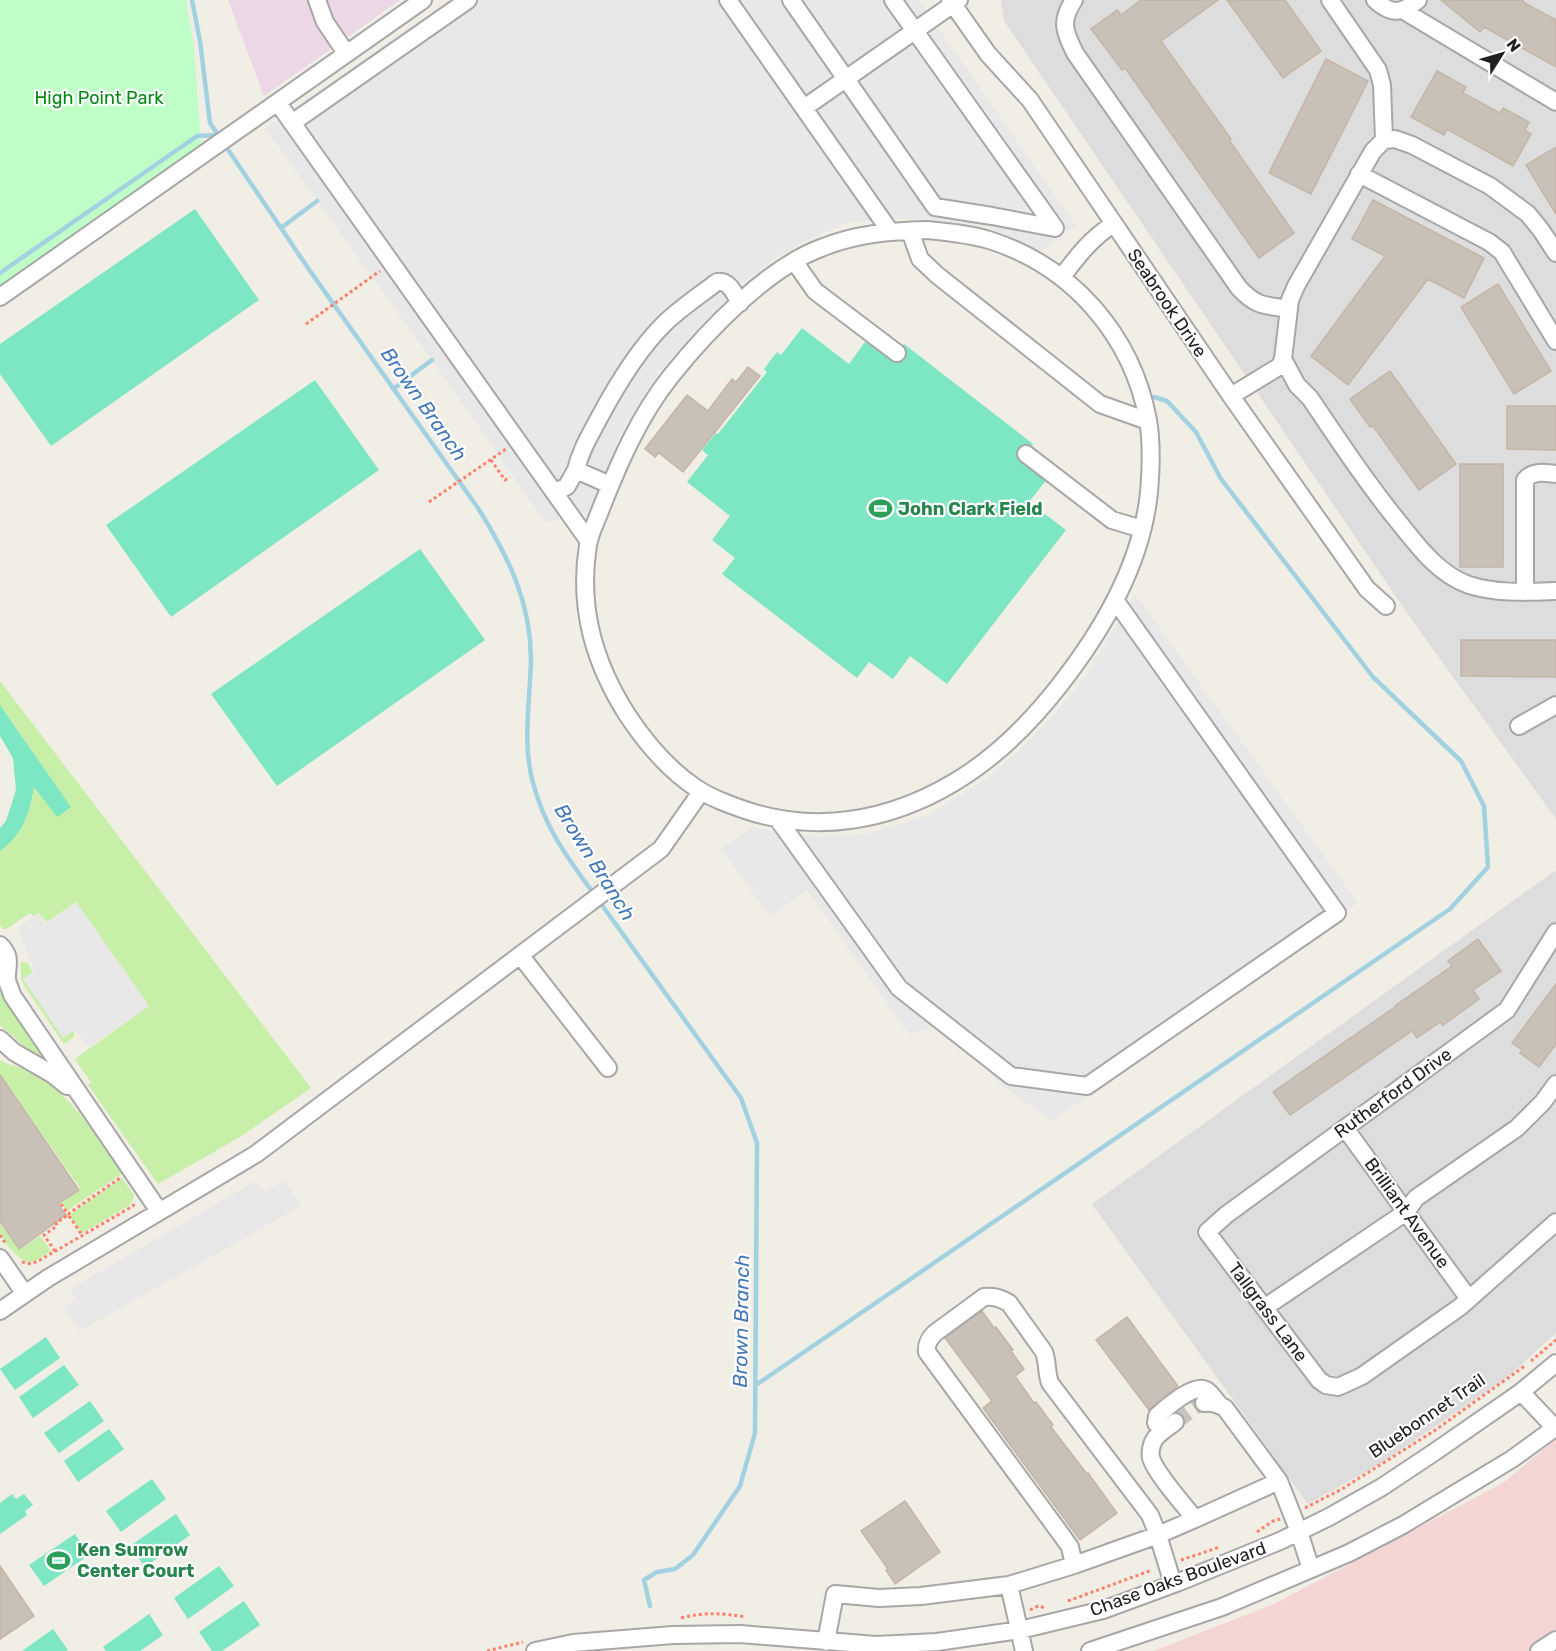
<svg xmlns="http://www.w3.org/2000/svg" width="1556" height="1651" font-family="Rubik,sans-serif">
<rect width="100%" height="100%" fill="#f1eee5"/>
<path fill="#dedddd" d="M1001,0H1556V819L1414,623L1004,21Z
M1556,870V1333L1508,1377L1380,1464L1308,1504L1092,1204Z"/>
<path fill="#f3d6d3" d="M1556,1439V1651H1153L1272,1605L1503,1483Z"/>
<path fill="#ebd7e6" d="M228,0H400L264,96Z"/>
<path fill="#c7efa7" d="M0,681L311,1088L240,1137L158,1184L88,1085L91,1082L75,1060L79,1056L149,1006L76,902L47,922L38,913L33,916L30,913L5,930L0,926V851L4,847L31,802L34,786L71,807L0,705Z
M21,962L28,963L33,973L24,979L63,1037L74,1031V1037L64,1044L23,984L21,978Z
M0,985L44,1057L29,1050L0,1025Z
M0,1060C11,1067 24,1067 34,1073C73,1097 97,1137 123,1173L67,1211L62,1203L81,1189L5,1082L0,1085Z
M122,1178L134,1195L133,1200L130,1205L82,1233L69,1215Z
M0,1223L19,1250L40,1236L51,1251C45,1255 37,1261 30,1262C19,1262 3,1242 0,1232C0,1229 0,1226 0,1223Z"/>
<path fill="#c0fec7" d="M0,0H186L194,47L201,143L198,149L0,288Z"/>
<path fill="#7de6c2" d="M195,209L259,300L51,446L0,374V344Z
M802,328L849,364L867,339L892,358L904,344L1033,444L1022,459L1047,479L1029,502L1066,530L947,684L910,656L893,679L869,662L857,678L722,574L735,558L712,540L730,516L687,482L708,455L702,450L716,433L718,434L767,372L764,369L777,352L781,355Z
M315,380L379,470L171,617L106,525Z
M420,549L485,640L277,786L211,694Z
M0,705L71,807L57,817L34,787C29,814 24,833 0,851V828L6,821L16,790L13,758L0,736Z
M46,1337L60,1358L15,1390L0,1369Z
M64,1365L79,1385L33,1418L19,1397Z
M90,1401L104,1421L59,1453L44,1433Z
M109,1429L124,1449L78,1482L64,1461Z
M152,1479L166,1499L121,1532L106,1511Z
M12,1494L16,1499L24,1494L33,1505L25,1511L27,1515L0,1534V1503Z
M176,1514L190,1535L145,1567L130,1546Z
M75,1534L89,1555L44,1586L29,1565Z
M219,1566L234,1586L188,1619L174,1598Z
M244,1601L260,1625L222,1651H212L199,1632Z
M149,1614L163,1635L140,1651H106L103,1647Z
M53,1629L68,1650L66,1651H22Z"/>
<path fill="#e8e8e8" d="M449,0H919L1076,226L1040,251L989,227L947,221L895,218L848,223L811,238L773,259L744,282L710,315L661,369L620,434L590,514L545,522L432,360L265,128Z
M1135,594L1358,903L1052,1121L1000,1084L958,1021L909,1034L807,890L770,916L721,849L752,827L818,837L866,834L929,815L987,778L1025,745L1056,712L1083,680Z
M76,902L149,1006L90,1047L74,1030L63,1038L23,979L34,971L18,928L38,913L46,924Z
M284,1180L301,1206L80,1331L64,1308L76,1299L70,1289L256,1181L265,1192Z"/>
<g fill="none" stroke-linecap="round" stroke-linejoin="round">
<path stroke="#a2d1e2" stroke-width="4.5" d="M192,0L200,41L210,123L308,268L478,508C508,556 531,602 531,660C530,701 522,743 533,783C545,828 567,857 594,894
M281,228L317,201
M0,273L197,136L218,135
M393,389L432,360
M599,901L741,1098L757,1143L755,1433L740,1486L693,1555L675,1569L657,1572L644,1580L650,1606
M756,1385L1450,909L1488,867L1484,806L1461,761L1373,677L1221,479L1196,432L1167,401L1154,397"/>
</g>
<path fill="#c9c0b8" stroke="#c4b5a6" stroke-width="1.5" d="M1141,0H1218L1161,41L1231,139L1229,140L1294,233L1259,258L1125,68L1122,70L1091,29L1117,10L1121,15Z
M1227,0H1285L1321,51L1283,78Z
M1441,0H1523V2L1556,20V67L1484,27L1480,32Z
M1326,59L1368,81L1311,194L1269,173Z
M1437,71L1466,87L1463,93L1500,113L1503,108L1529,122L1525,130L1531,134L1513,166L1447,129L1444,135L1411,117Z
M1556,147V214L1526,165Z
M1373,200L1484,258L1464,298L1428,279L1348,385L1311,356L1385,256L1352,239Z
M1498,284L1551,371L1514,394L1461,307Z
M748,367L760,376L683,472L659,453L655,457L645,449L687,395L708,411L732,379L736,382Z
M1390,371L1456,464L1419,490L1373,426L1370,427L1350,399Z
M1507,406H1556V450L1507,449Z
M1460,464H1503V567H1460Z
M1461,640H1556V677L1461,676Z
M1478,939L1501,971L1473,990L1479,999L1443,1025L1440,1022L1417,1038L1412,1031L1290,1115L1273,1092L1395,1007V1006L1452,966L1448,961Z
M1556,984V1044L1539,1067L1520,1053L1522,1050L1512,1043Z
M0,1075L79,1190L58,1204L66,1215L19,1249L0,1221Z
M982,1311L994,1328L996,1327L1013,1350L1011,1351L1024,1369L1015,1376L1034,1403L1036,1402L1053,1425L1051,1427L1087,1474L1088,1473L1117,1513L1080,1540L983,1408L992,1401L945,1338Z
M1127,1317L1178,1386L1160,1399L1149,1410L1096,1340Z
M905,1501L940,1552L895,1584L886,1570L888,1569L861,1531Z
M0,1566L34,1616L0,1639Z"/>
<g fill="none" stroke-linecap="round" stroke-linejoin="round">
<path stroke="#c7c5be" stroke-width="16" stroke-dasharray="16 8" stroke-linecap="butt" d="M1175,1422L1198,1405L1204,1403"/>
<defs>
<path id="minor" d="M317,0L325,22L346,53
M728,0L890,231
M791,0L935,207L992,216L1055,228L893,0
M950,0L988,54L1030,100L1231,396L1367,589L1386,606
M1074,0C1060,21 1064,31 1075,53L1239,288C1257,307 1264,305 1289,309
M1330,0L1378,70L1382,85L1384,140
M1375,0C1391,15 1402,14 1418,0
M1404,11L1556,102
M278,103L588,540
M804,108L959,0
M292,123L468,0
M1359,174L1489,242L1502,252L1556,341
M927,230C948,232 969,234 989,240C1072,266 1132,335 1148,420C1152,443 1151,469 1149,492C1142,564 1103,630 1059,686C1030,723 994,759 953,783C889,821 816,834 745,810C728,804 711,798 696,788C669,770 646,743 628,716C594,663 578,608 588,545C590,533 596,522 600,511C619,463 639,416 671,376C707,331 767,268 821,248C855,234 890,231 927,230Z
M910,231L920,259L937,275L1100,404L1148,421
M794,261L815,291L897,353
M1062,277C1078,255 1091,239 1113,224
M0,297L423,0
M1283,359L1297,385L1310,398C1339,441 1368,485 1401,525C1419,548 1440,575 1469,585C1497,594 1528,592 1556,591
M1231,396L1280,366L1283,359L1290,300L1296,286L1373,151L1384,140L1395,139L1412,145L1490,186L1528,214L1541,230L1556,253
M1026,454L1112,520L1142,529
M610,485L576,470C580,452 589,437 598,420C616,386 638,349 666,322C682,307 700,295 717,282C729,280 734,293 740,303
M555,493L567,486L576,470
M1525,592V480C1533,470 1545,473 1556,474
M1519,726L1556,705
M777,818L899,988L1011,1076L1087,1086L1337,913L1115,600
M1556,932L1507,1010L1226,1215L1207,1232L1319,1380L1326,1385L1338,1387L1362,1376L1460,1307L1556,1222
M0,945C13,958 6,966 7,980C8,985 11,990 12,995L159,1211
M520,955L608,1068
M0,1039L14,1052L52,1074L67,1086
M1345,1128L1469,1299
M0,1258L25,1294
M1264,1308L1406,1212L1416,1198L1517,1128L1543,1102L1556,1084
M0,1311L48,1278L256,1154L661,849L701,792
M1521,1392L1556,1429
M1175,1422C1168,1428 1158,1433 1154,1440C1151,1445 1150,1453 1151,1458C1156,1474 1184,1505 1195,1519L1279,1481L1225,1408C1218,1404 1212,1402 1204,1403
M1162,1431L1156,1423L1157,1416C1166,1408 1194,1383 1206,1390C1211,1393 1215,1400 1219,1404
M1279,1481L1299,1532L1311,1569
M1074,1565L1070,1547L1063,1537L927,1352C926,1344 929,1339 935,1333L984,1297C994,1296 1000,1298 1009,1303L1044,1352C1048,1363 1046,1372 1050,1383L1150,1515L1158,1535L1195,1519
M1009,1585L1074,1565L1158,1535L1173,1584
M826,1642L835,1594L879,1598L921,1596L1009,1585L1024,1651
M535,1651L573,1643L673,1635L740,1634L876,1645L937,1642L1020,1630L1103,1610L1179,1582L1280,1541L1329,1517L1382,1487L1436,1451L1521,1392L1556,1363
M1090,1651L1222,1607L1349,1553L1403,1525L1512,1459L1556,1427
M1539,1651L1556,1640"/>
</defs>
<use href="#minor" stroke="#a7a7a7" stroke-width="20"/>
<path stroke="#ff7f68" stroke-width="3" stroke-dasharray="3 3" stroke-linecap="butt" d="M306,324L380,271
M491,460L505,480L510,477
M429,502L506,449
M61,1204L68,1214L120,1178
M69,1216L82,1235
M0,1235L6,1244
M55,1251L44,1235L57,1226L56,1223L68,1215
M22,1262L31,1264L40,1260L133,1206L135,1202
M1531,1361L1556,1340
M1305,1508L1342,1489L1434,1431L1526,1365
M1257,1532L1273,1521L1280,1519
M1181,1560L1220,1547
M1068,1601L1152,1570
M1030,1610L1038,1606L1046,1608
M681,1618C705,1612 721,1613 746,1617
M487,1651L523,1642"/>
<use href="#minor" stroke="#fff" stroke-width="16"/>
</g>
<defs>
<symbol id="stadium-bare" viewBox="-9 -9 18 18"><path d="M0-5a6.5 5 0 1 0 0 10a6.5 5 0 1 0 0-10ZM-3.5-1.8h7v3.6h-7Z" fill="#2e9e5b" stroke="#fff" stroke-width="2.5" paint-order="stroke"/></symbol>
</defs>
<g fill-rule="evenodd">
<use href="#stadium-bare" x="864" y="492" width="33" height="33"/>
<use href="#stadium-bare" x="42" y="1544" width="33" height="33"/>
</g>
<g text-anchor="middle" stroke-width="4.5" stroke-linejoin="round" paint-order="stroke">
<g font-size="18" fill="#038914" stroke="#fff">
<text x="99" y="104">High Point Park</text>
</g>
<g font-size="18" fill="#202020" stroke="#fff">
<text transform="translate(1167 303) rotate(56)" y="6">Seabrook Drive</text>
<text transform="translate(1393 1093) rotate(-36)" y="6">Rutherford Drive</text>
<text transform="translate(1407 1213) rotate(54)" y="6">Brilliant Avenue</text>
<text transform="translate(1268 1312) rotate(53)" y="6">Tallgrass Lane</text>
<text transform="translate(1427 1416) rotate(-34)" y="6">Bluebonnet Trail</text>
<text transform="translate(1178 1579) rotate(-20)" y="6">Chase Oaks Boulevard</text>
</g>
<g font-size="18" font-weight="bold" fill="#27864d" stroke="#fff" text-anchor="start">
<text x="898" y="515">John Clark Field</text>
<text x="77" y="1556">Ken Sumrow<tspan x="77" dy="21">Center Court</tspan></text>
</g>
<g font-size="20" font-style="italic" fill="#4378b8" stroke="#fff">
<text transform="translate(424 404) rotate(55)" y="7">Brown Branch</text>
<text transform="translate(595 862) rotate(58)" y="7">Brown Branch</text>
<text transform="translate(741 1321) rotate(-89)" y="7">Brown Branch</text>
</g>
</g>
<g transform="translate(1502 54) rotate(53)" stroke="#ffffff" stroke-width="4.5" paint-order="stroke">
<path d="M0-4.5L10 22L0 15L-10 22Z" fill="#202020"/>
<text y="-9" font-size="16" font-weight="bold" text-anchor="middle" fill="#202020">N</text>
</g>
</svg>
